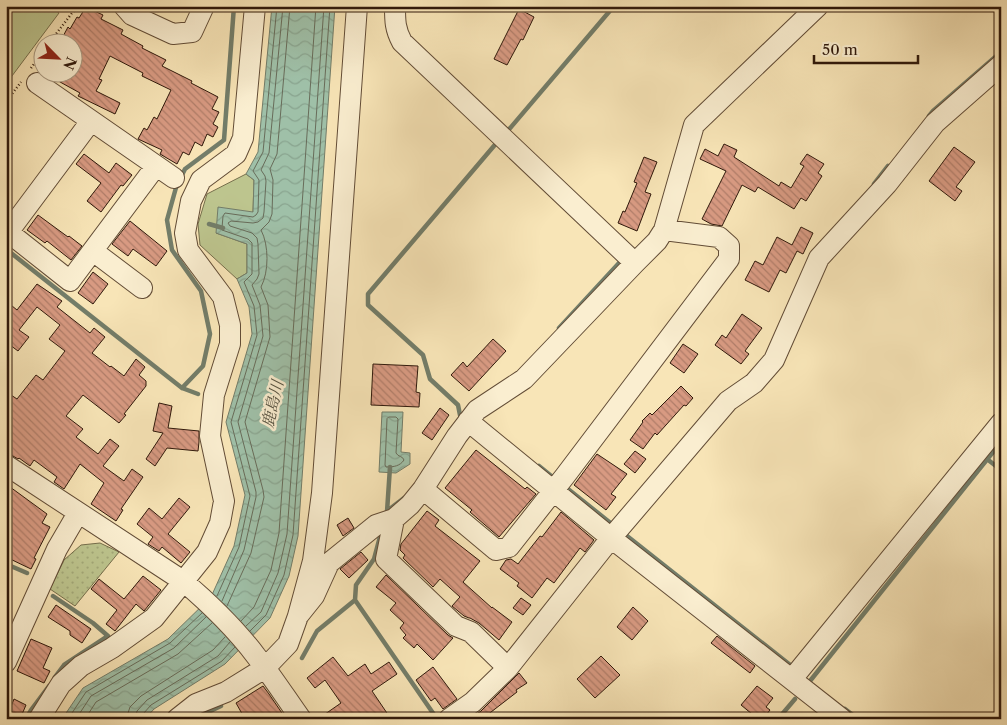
<svg xmlns="http://www.w3.org/2000/svg" width="1007" height="725" font-family="'Libre Caslon Text','Noto Serif JP',serif">
<defs>
<pattern id="park-dots" width="8" height="8" patternUnits="userSpaceOnUse" patternTransform="scale(1.25)"><rect width="8" height="8" fill="#bdc58e"/><path d="M2 2h.1M6 6h.1" fill="none" stroke="#a3a979" stroke-width="1.8" stroke-linecap="round"/></pattern>
<pattern id="water-waves" width="16" height="10" patternUnits="userSpaceOnUse" patternTransform="scale(1.25)"><rect width="16" height="10" fill="#9fc0a8"/><path d="M0 5q4-4 8 0t8 0" fill="none" stroke="#89a48f"/></pattern>
<pattern id="building-back-hatch" width="6" height="6" patternUnits="userSpaceOnUse" patternTransform="scale(1.25)"><rect width="6" height="6" fill="#d89a82"/><path d="M-1 5l2 2M0 0l6 6M5-1l2 2" fill="none" stroke="#b07d69"/></pattern>
</defs>
<rect width="100%" height="100%" fill="#f8e5b7"/>
<filter id="stains"><feTurbulence type="fractalNoise" baseFrequency=".004" numOctaves="4"/><feColorMatrix values="0 0 0 0 .2 0 0 0 0 .09 0 0 0 0 .02 0 0 0 .5 -.17"/></filter>
<radialGradient id="worn" r=".72"><stop offset=".6" stop-color="#630" stop-opacity="0"/><stop offset="1" stop-color="#630" stop-opacity=".3"/></radialGradient>
<path fill="#bdc58e" stroke="#766f4c" d="M6,6H50L59,13L6,84Z
M246,174L254,180L253,212L216,233L247,244V273L237,279L200,245L198,224L207,194Z"/>
<path fill="url(#park-dots)" stroke="#766f4c" d="M100,543L119,552L75,606L50,589L64,560L81,545Z"/>
<path fill="url(#water-waves)" stroke="#737d69" d="M272,6H335L298,536L289,576L270,618L225,664L154,709L145,719H62L83,688L168,639L211,597L234,546L245,495L226,422L252,334L249,307L237,279L247,273V244L216,233L218,207L253,212L254,180L246,174L258,152Z
M382,412H403L401,452L410,453V464L396,473L379,472Z"/>
<g fill="none" stroke-linecap="round" stroke-linejoin="round">
<path stroke="#686c5a" stroke-width="1" d="M389,417H396L398,419L396,453C398,457 403,456 404,460C400,466 394,467 386,467L385,465L387,419Z
M217,596L239,547L250,496L231,422L257,335L254,306L244,282L252,274V243L248,239L222,230V228L223,216L225,213L253,217L256,215L258,212L259,180L253,171L263,152L277,6
M222,601L244,550L256,497V492L238,422L263,336L260,305L252,285L257,279L259,274L258,244L257,238L252,233L230,226L228,223L231,221L253,223L258,222L263,218L264,212L266,181L265,176L261,170L269,153L283,6
M227,606L251,553L264,497L263,490L245,422L270,337L268,305L261,287C269,272 269,245 261,230L269,222L272,214L273,180L270,169L277,154L290,6
M241,621L254,607L271,570L279,533L316,6
M246,626L261,612L278,573L287,534L324,6
M250,631L266,615L284,575L293,535L330,6
M68,719L86,692L170,643L202,613
M76,719L91,696L174,648L206,617
M85,719L96,702L178,654L212,623
M128,719V713L130,707L141,696L213,650L225,637
M135,719L137,711L147,700L218,656L230,642
M141,719L143,714L151,705L222,661L235,647"/>
<path stroke="#737d69" stroke-width="4.5" d="M929,116L933,111L1001,52
M506,133L614,6
M181,177L185,169L224,140L234,6
M177,184L167,220L172,250L201,291L210,334L203,366L182,388
M874,184L888,166
M209,224L223,228
M6,249L182,388L198,394
M559,328L619,263
M460,415L458,405L430,379L423,355L368,305V294L499,140
M987,459L1001,470
M539,466L555,479
M563,485L613,525
M387,511L404,498
M387,512L390,467
M382,529L374,559L356,585L355,600L435,716
M622,532L794,668
M6,564L27,573
M53,596L93,623L108,636L64,665L55,677
M302,658L317,631L355,600
M810,681L1001,442
M845,709L858,719
M26,719L31,710L49,686
M201,719L204,714L221,706
M778,719L795,699"/>
</g>
<path fill="url(#building-back-hatch)" stroke="#30190b" d="M86,7L103,15L101,19L123,30L121,34L143,46L142,48L166,60L162,66L192,81L191,83L218,97L212,109L219,112L213,124L218,127L213,137L207,134L202,146L195,142L189,155L183,152L177,164L160,154L162,150L138,139L144,128L147,130L154,117L157,119L171,90L142,76L143,73L110,56L99,79L102,80L96,91L120,103L115,114L78,96L80,93L42,72H72V42H60L68,27L70,29L77,17L79,18Z
M519,9L534,17L523,40L521,39L507,65L494,59Z
M724,144L737,150L734,157L779,186L781,182L791,188L804,166L800,164L807,154L824,164L818,173L822,176L806,201L801,198L794,209L758,187L755,192L742,185L722,226L711,224L702,219L726,171L700,159L705,149L718,156Z
M954,147L975,162L956,187L962,191L955,201L929,181Z
M84,154L109,173L116,163L132,175L123,186L121,185L101,212L87,201L101,183L76,164Z
M644,157L657,162L645,192L651,194L637,231L618,223L623,211L625,212L637,183L634,182Z
M38,215L68,237L69,236L82,246L71,260L47,241L45,243L27,230Z
M130,221L167,251L156,266L133,249L128,256L112,244Z
M801,227L813,233L803,254L797,251L786,273L780,270L769,292L745,280L755,261L763,265L777,237L792,245Z
M93,272L108,284L93,304L78,293Z
M37,284L62,301L57,307L90,333L94,328L105,337L92,353L110,367L111,366L124,376L136,359L145,367L139,375L146,381V386L124,414L126,415L119,423L83,395L66,416L83,429L76,437L98,454L110,439L119,446L103,466L124,481L132,469L143,477L121,509L123,510L116,521L91,504L104,483L80,464L64,489L54,482L57,477L34,460L30,466L19,458L18,459L6,452V401L11,395L17,399L36,375L43,380L65,351L49,339L60,325L37,307L19,330L29,337L18,351L6,342V301L17,310Z
M742,314L762,328L745,351L749,354L741,364L715,345L722,335L726,338Z
M493,339L506,351L469,391L451,375L463,362L467,367Z
M683,344L698,354L684,373L670,363Z
M373,364L418,366L416,392L420,393L419,407L371,405Z
M681,386L693,398L686,406L684,405L657,435L655,433L643,449L630,440L643,422L642,421L650,413L652,415Z
M159,403L172,406L168,428L199,431V442L198,451L167,448L155,466L146,459L163,433L153,431Z
M440,408L449,415L432,440L422,433Z
M476,450L525,489L527,487L536,494L499,537L470,512L472,510L445,488Z
M635,451L646,459L635,473L624,464Z
M597,454L627,474L611,494L616,497L606,510L574,485Z
M6,484L47,514L42,523L50,527L34,558L36,559L31,569L6,557Z
M179,498L190,507L168,534L190,552L181,563L162,547L159,551L148,544L153,537L137,524L149,508L162,519Z
M427,511L439,520L435,526L480,561L463,582L492,608V607L512,622L499,640L479,623L470,618H469L464,616L452,606L460,597L440,579L433,587L403,558L405,555L400,550L401,544Z
M561,512L594,540L585,552L580,548L554,583L547,578L532,598L517,586L519,583L500,569L506,560L511,559L518,564L540,536L542,537Z
M348,518L354,528L343,536L337,525Z
M361,552L368,560L349,578L340,569Z
M386,575L448,635L453,638L433,660L417,644L414,648L403,638L406,635L400,628L404,623L390,610L396,603L376,587Z
M143,576L161,590L144,611L136,604L115,631L106,624L117,610L91,589L99,579L124,599Z
M521,598L531,605L523,615L513,608Z
M56,605L91,629L82,643L70,635V631L48,617Z
M633,607L648,621L632,640L617,627Z
M717,636L755,666L750,673L711,643Z
M31,639L52,648L43,668L50,671L44,683L17,671Z
M601,656L620,675L595,698L577,679Z
M333,657L348,676L365,664L371,674L389,662L397,674L372,691L391,719H318L341,703L325,680L315,688L307,678Z
M433,667L457,699L443,709L435,698L431,701L416,680Z
M519,673L527,683L516,690L517,692L482,719H470L481,711Z
M263,686L269,694L286,719H245L236,703Z
M757,686L773,698L766,707L770,710L763,719H758L741,705Z
M14,699L26,705L20,719H6Z"/>
<g fill="none" stroke-linecap="round" stroke-linejoin="round">
<defs>
<path id="minor" d="M124,6L132,15L173,34L192,32L204,6
M395,6C395,21 395,29 402,42L635,263
M37,83L174,178
M8,232L70,281L156,166
M6,235L91,121
M93,251L142,288
M468,421L611,538L842,719
M6,465L183,581C210,604 235,628 256,656C272,676 286,698 301,719
M423,489L496,550L509,547L565,476L729,259V246L719,237L664,230
M394,519L386,559L456,626L471,632L508,668
M298,616L314,596L329,563L376,525L394,519L410,505L423,489L457,436L477,410L524,379L635,263L657,241L664,230L694,125L818,6
M6,662L57,549L78,513
M792,679L1001,423
M39,719L61,684L81,666L112,648L154,618L207,552L220,523L224,501L210,436L214,395L230,344V325L223,297L188,250L185,233L191,201L201,180L236,154L243,138L255,6
M177,719L196,704L226,692L265,668L288,644L298,616L313,561L322,493L357,6
M449,719L473,702L508,668L611,538L728,401L754,383L774,360L819,258L887,184L935,123L1001,65"/>
</defs>
<use href="#minor" stroke="#624c36" stroke-width="22"/>
<path stroke="#30190b" stroke-width="2.5" stroke-dasharray="1 2.5" stroke-linecap="butt" d="M50,42L72,13L79,6
M31,68L42,53
M6,102L21,82"/>
<use href="#minor" stroke="#faeed0" stroke-width="20"/>
</g>
<g text-anchor="middle" stroke-width="5" stroke-linejoin="round" paint-order="stroke">
<g font-size="16" font-style="italic" fill="#575342" stroke="#faeed0">
<text transform="translate(272 404) rotate(-77)" y="6">鹿島川</text>
</g>
</g>
<rect width="1007" height="725" fill="none" stroke="#f8e5b7" stroke-width="25"/>
<rect x="8" y="8" width="992" height="710" fill="none" stroke="#30190b" stroke-width="2.5"/>
<rect x="12" y="12" width="982" height="700" fill="none" stroke="#30190b"/>
<g transform="translate(58 58) rotate(114)"><circle r="24" fill="#faeed0" stroke="#a99981"/>
<path d="M0-4L9 19L0 12L-9 19Z" fill="#8f2418"/>
<text y="-8" font-size="14" font-weight="bold" text-anchor="middle" fill="#30190b">N</text>
</g>
<path d="M814 55v8h104v-8" fill="none" stroke="#30190b" stroke-width="2.5"/>
<text x="822" y="55" font-size="15" fill="#30190b" stroke="#faeed0" stroke-width="4" paint-order="stroke">50 m</text>
<rect width="100%" height="100%" filter="url(#stains)"/>
<rect width="100%" height="100%" fill="url(#worn)"/>
</svg>
